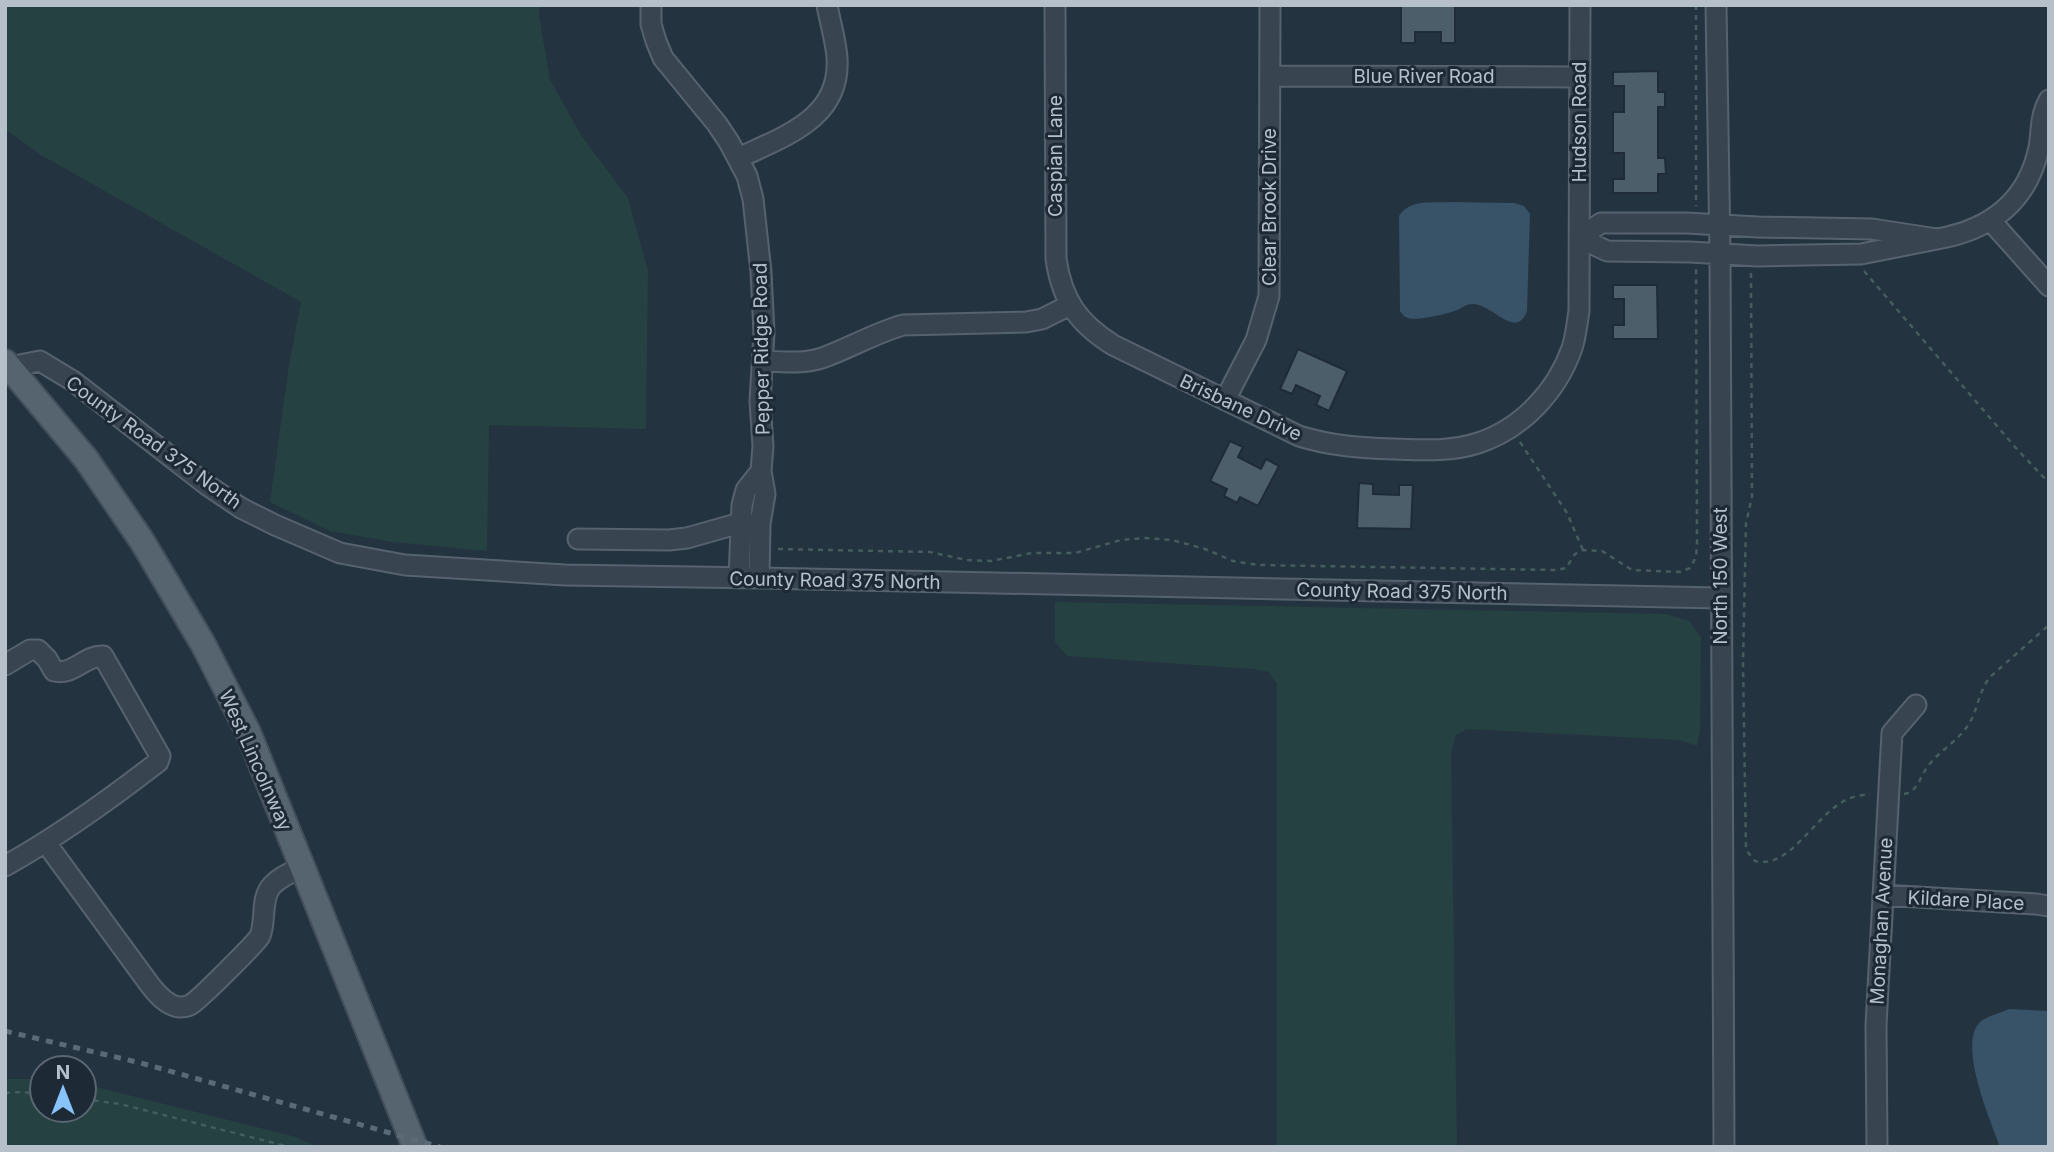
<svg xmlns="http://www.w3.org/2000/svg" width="2054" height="1152" font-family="Inter,sans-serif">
<rect width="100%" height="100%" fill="#243340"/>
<path fill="#264141" d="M5,5H539V16L550,80L581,135L628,198L648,271L646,429L489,425L487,551L393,542L330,531L270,502L289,365L301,302L41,155L5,129Z
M1055,602L1666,614L1689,621L1701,637L1700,731L1697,746L1680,740L1467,729L1456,735L1451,753L1457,1147H1277V684L1269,672L1253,669L1067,656L1055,642Z
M5,1079H42V1110H84V1084L292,1136L320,1147H5Z"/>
<path fill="#385268" d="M1449,202L1514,203L1524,206L1530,214L1527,311C1516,341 1492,303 1472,304C1466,304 1462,308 1457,310C1448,314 1417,321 1408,318C1403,316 1403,315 1400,311L1399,216C1410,199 1431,203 1449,202Z
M2009,1009L2049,1011V1147H2000C1991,1122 1957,1044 1980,1022C1987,1016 2001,1013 2009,1009Z"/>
<path fill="#4d5e6b" stroke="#1f2c37" stroke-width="2" d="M1401,5H1455V43H1441V32H1415V43H1401Z
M1658,71V92H1665V107H1658V158H1665L1666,174H1658V193H1613V179H1624V153H1613V112H1624V86H1613V72Z
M1613,285H1657L1658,339H1613V325H1624V299H1613Z
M1298,349L1347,371L1329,411L1316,405L1320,396L1296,385L1292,394L1280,389Z
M1230,441L1243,447L1238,457L1261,469L1266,459L1279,466L1258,506L1240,497L1237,503L1224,496L1227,489L1210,481Z
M1359,483L1373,484V494L1399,495V485H1413L1411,529L1357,528Z"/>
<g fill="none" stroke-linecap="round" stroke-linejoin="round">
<defs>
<path id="minor" d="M651,5V24L656,41L663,58L717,124L729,142L747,176L753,199L761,272L764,333L760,401L763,446L761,471L765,494L760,524L759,578
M1055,5L1056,259C1062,300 1078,323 1113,345L1299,436C1331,446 1361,448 1394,449C1421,450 1451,452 1478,443C1522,429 1557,391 1572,348C1576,336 1577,323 1579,311L1580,5
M1716,5L1720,253L1724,1147
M1270,76L1579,77
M739,158C784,136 841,119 837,58C836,41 830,22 827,5
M1991,221L2049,286
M1601,223H1686L1758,227L1872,229L1937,239L1861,254L1757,256L1690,252L1607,251L1580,238Z
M1937,239C1989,230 2028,202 2039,147C2042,130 2040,116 2049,100
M763,361C783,362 803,364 822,358C850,348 875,333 903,325L1026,322L1042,319L1070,305
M9,367L40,361L73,381L207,485L241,508L275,525L340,553L405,565L565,575L759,578L1720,598
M1225,400L1256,340L1269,296L1270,5
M578,539L669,540L687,538L740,523L760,524
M739,578L742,505L746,490L761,471
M5,665L30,650H38L47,659L54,671C73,676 85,655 103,656L160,756L158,762C109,800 59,836 5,866
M46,843L150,985C157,994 167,1006 180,1007C182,1007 188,1006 190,1005C198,1001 256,943 260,936C266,921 261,901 270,888C277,878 292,872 302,867
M1883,895L2036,904L2049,906
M1877,1147L1876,1025L1892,733L1916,705"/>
<path id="major" d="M5,362L86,459L142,541L203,644L248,732L415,1147"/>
</defs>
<use href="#minor" stroke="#56636e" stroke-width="23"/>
<use href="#major" stroke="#424e59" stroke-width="28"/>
<path stroke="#445d5d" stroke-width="2.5" stroke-dasharray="5 5" stroke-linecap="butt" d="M1696,5V206
M1864,271L2015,447L2049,483
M1751,273L1752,497L1746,523L1743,662L1746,850L1755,861C1791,870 1815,813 1848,799C1854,796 1863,795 1870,794
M1520,442L1567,513L1583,550
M778,549L930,552L967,560L991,561L1032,553H1075L1121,540L1145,538L1172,540L1205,549L1233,561L1258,565L1556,570L1566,568L1575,554L1583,550L1602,551L1632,570L1680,572L1690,568L1696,557L1697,544L1696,268
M1904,794C1918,792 1920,776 1928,766C1940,750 1960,740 1970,722C1978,708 1979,691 1990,677L2049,625
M5,1093L21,1092L42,1094
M84,1099L120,1104L290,1147"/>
<use href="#minor" stroke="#384550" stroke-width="19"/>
<use href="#major" stroke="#566470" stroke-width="24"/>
<path stroke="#5a6a77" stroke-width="5" stroke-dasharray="7 7" stroke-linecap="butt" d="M5,1031L141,1063L440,1147"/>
</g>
<g text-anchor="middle" stroke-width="6" stroke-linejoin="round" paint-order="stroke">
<g font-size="19" fill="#b5c0cb" stroke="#1d2a35">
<text x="1424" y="83">Blue River Road</text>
<text transform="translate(1579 122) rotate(-90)" y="7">Hudson Road</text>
<text transform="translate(1055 156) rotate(-90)" y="7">Caspian Lane</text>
<text transform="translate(1269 207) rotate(-90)" y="7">Clear Brook Drive</text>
<text transform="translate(761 349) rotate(-91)" y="7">Pepper Ridge Road</text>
<text transform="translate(1241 407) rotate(25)" y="7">Brisbane Drive</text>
<text transform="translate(154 442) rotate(36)" y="7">County Road 375 North</text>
<text transform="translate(1720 576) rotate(-90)" y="7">North 150 West</text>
<text transform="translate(835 580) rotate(1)" y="7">County Road 375 North</text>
<text transform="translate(1402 591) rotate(1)" y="7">County Road 375 North</text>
<text transform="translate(256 760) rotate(66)" y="7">West Lincolnway</text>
<text transform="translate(1966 900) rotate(3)" y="7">Kildare Place</text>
<text transform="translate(1881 921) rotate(-87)" y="7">Monaghan Avenue</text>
</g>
</g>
<rect width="2054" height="1152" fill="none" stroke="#b5c0cb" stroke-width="14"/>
<g transform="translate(63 1089)"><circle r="33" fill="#1d2a35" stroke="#5a6671" stroke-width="2"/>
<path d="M0-5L12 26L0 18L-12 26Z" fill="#89c3fb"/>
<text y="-10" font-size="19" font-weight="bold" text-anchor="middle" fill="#b5c0cb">N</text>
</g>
</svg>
